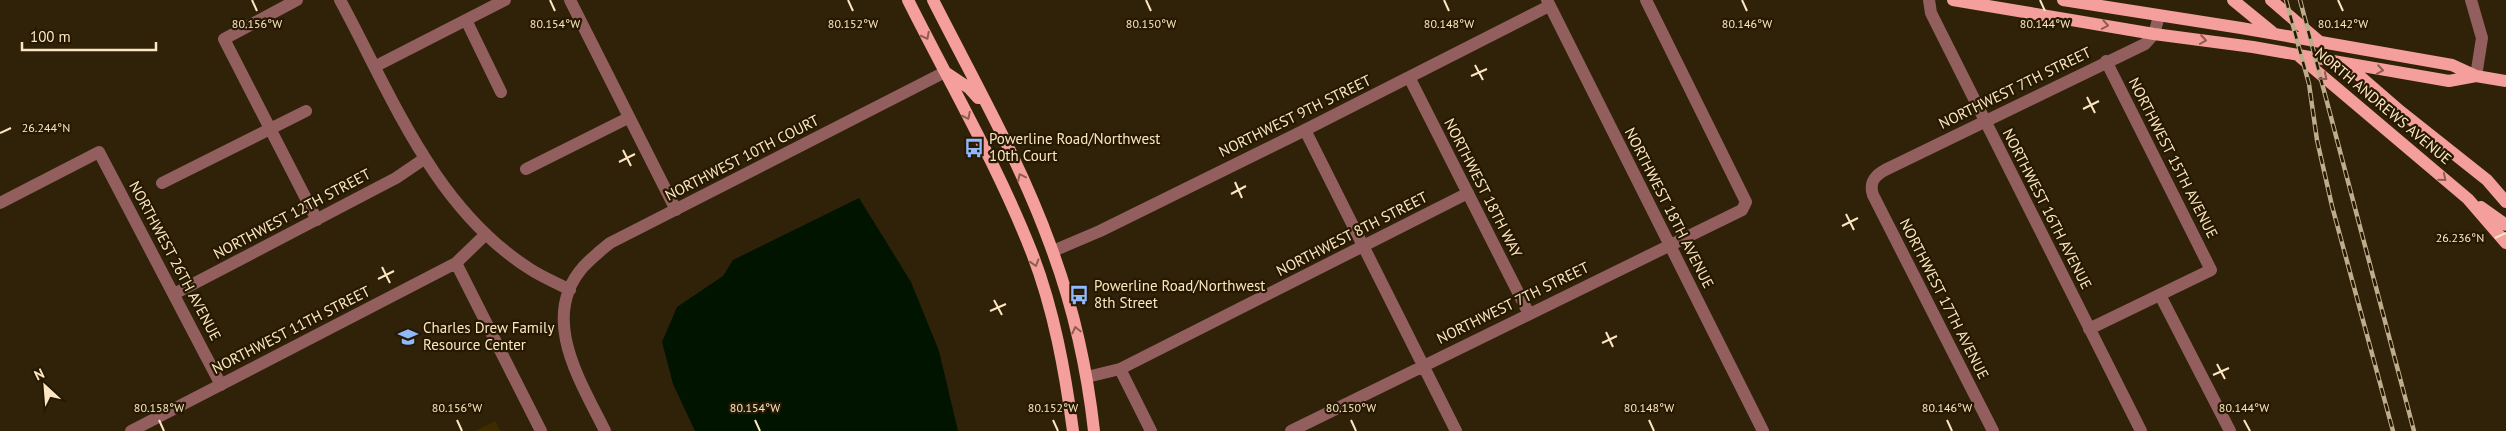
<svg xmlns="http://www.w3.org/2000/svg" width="2506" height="431" font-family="'PT Sans',sans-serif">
<rect width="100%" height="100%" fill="#302209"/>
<path fill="#3e2b01" d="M495,421L500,431H475Z"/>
<path fill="#001400" d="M859,198L911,282L939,351L958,431H695L673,384L662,342L677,307L723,276L733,260Z"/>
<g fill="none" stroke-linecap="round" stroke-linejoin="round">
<path stroke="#935f5e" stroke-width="12" d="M297,0L224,39L317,220
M340,0C392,96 434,208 530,269C542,277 557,283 570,290
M570,0L676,210
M1547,0L1763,431
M1929,0L1931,13L2141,431
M2471,0L2482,38L2476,76
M466,20L501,92
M376,66L505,0
M1409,77L1529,314
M1305,130L1456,431
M526,169L628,118
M162,183L306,111
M0,203L99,152L221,385
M1053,251L1100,231L1305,130L1549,6
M456,263L541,431
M174,294L396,178L424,159
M2160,295L2230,431
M2089,329L2211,270L2106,61
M1120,369L1151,431
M1087,377L1120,369L1468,193
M131,431L456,263L486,234
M605,431C581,382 538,317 584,266C592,258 601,250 610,243L945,72
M1291,431L1742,210L1746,202L1646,0
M1993,431L1873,195C1869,183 1874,176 1885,170L2145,44L2154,34L2159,16"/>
<path stroke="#f59f9d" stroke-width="12" d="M908,0C950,84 998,166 1032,253C1054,310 1065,371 1073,431
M933,0C974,81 1020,161 1051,247C1073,306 1087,368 1094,431
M1953,0L2154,34L2253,47L2449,81L2476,76
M2063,0L2241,28L2452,65L2476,76L2506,81
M2233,0L2272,32
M2271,0L2320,42
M2300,57L2468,199L2506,243
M2347,65L2400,111L2487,180L2506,202
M945,72L969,88L978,98
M2481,207L2506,225"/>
<defs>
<path id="rail" d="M2286,0L2309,84L2317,140L2332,206L2393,431
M2300,0L2414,431"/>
</defs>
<use href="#rail" stroke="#bfac8a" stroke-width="4.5"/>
<use href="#rail" stroke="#261902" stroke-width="2.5" stroke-dasharray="8" stroke-linecap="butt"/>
</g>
<defs><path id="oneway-chevron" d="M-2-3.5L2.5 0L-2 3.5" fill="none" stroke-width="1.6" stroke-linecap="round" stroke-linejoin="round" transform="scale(1.25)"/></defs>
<g stroke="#8e5c50">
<use href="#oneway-chevron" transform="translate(2105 25) rotate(10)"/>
<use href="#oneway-chevron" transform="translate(926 36) rotate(63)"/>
<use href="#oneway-chevron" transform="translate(2203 40) rotate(8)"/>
<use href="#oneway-chevron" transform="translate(2380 70) rotate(9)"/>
<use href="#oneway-chevron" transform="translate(2324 77) rotate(40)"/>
<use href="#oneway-chevron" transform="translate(967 116) rotate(63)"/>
<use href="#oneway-chevron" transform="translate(1021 177) rotate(-115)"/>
<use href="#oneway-chevron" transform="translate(2443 178) rotate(40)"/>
<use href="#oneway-chevron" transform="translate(1035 263) rotate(73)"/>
<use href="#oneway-chevron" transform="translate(1076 330) rotate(-103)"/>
</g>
<path fill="none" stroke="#fde7c2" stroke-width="2" d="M252,0L257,11M550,0L555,11M848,0L853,11M1146,0L1151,11M1444,0L1449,11M1742,0L1747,11M2040,0L2045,11M2338,0L2343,11M1475,65L1483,80M1471,76L1487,69M2087,97L2095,113M2083,109L2099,101M0,133L11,128M623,150L631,166M619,162L635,154M1235,182L1242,198M1231,194L1246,186M1846,214L1854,230M1842,226L1858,218M2495,238L2506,233M382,267L390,283M378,279L394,271M994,300L1002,315M990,311L1006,304M1606,332L1613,347M1602,343L1617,336M2217,364L2225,379M2213,375L2229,368M159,420L164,431M457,420L462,431M755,420L760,431M1053,420L1058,431M1351,420L1356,431M1649,420L1654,431M1947,420L1952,431M2244,420L2250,431"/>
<defs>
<symbol id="bus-bare" viewBox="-9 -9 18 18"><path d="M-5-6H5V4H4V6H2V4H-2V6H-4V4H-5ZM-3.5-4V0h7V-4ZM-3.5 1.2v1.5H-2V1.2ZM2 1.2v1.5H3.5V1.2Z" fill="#90b8fd" stroke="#261902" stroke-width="2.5" paint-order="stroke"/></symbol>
<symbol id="school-bare" viewBox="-9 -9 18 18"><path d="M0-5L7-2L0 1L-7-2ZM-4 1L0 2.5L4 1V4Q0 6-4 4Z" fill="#90b8fd" stroke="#261902" stroke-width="2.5" paint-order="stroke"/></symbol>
</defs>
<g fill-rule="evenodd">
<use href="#bus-bare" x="960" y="134" width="28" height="28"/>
<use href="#bus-bare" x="1065" y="281" width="28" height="28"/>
<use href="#school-bare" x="394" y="323" width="28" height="28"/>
</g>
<g text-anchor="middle" stroke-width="4.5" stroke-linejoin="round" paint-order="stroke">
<g font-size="15" fill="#fde7c2" stroke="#261902">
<text transform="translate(2015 88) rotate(-26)" y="5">NORTHWEST 7TH STREET</text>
<text transform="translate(2383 106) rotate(40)" y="5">NORTH ANDREWS AVENUE</text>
<text transform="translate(1295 116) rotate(-26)" y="5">NORTHWEST 9TH STREET</text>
<text transform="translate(742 158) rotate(-27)" y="5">NORTHWEST 10TH COURT</text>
<text transform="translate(2173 158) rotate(63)" y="5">NORTHWEST 15TH AVENUE</text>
<text transform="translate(1483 188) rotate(63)" y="5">NORTHWEST 18TH WAY</text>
<text transform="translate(1669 208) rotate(63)" y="5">NORTHWEST 18TH AVENUE</text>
<text transform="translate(2047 209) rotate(63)" y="5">NORTHWEST 16TH AVENUE</text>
<text transform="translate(292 214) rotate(-28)" y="5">NORTHWEST 12TH STREET</text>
<text transform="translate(1352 234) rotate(-27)" y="5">NORTHWEST 8TH STREET</text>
<text transform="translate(175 261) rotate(62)" y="5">NORTHWEST 26TH AVENUE</text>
<text transform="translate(1944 299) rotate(63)" y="5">NORTHWEST 17TH AVENUE</text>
<text transform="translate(1513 303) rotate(-26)" y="5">NORTHWEST 7TH STREET</text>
<text transform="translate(291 330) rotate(-27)" y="5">NORTHWEST 11TH STREET</text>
</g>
<g font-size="15" fill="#fde7c2" stroke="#261902" text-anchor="start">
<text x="989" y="144">Powerline Road/Northwest<tspan x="989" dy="17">10th Court</tspan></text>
<text x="1094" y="291">Powerline Road/Northwest<tspan x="1094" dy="17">8th Street</tspan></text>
<text x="423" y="333">Charles Drew Family<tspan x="423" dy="17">Resource Center</tspan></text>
</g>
</g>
<g font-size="12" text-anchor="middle" fill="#fde7c2" stroke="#261902" stroke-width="4.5" stroke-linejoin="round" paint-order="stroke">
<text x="257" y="28">80.156°W</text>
<text x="555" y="28">80.154°W</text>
<text x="853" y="28">80.152°W</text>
<text x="1151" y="28">80.150°W</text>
<text x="1449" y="28">80.148°W</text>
<text x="1747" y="28">80.146°W</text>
<text x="2045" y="28">80.144°W</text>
<text x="2343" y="28">80.142°W</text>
<text x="46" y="132">26.244°N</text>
<text x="2460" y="242">26.236°N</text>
<text x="159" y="412">80.158°W</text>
<text x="457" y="412">80.156°W</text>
<text x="755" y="412">80.154°W</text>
<text x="1053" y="412">80.152°W</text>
<text x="1351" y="412">80.150°W</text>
<text x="1649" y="412">80.148°W</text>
<text x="1947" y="412">80.146°W</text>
<text x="2244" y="412">80.144°W</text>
</g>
<g transform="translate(45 386) rotate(334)" stroke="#261902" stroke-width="4" paint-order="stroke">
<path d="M0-4L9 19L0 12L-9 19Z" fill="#fde7c2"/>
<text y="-8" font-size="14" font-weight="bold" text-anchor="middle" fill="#fde7c2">N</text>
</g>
<path d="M22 42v8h134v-8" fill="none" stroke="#fde7c2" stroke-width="2.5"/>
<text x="30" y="42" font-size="15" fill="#fde7c2" stroke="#261902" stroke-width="4" paint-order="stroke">100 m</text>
</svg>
